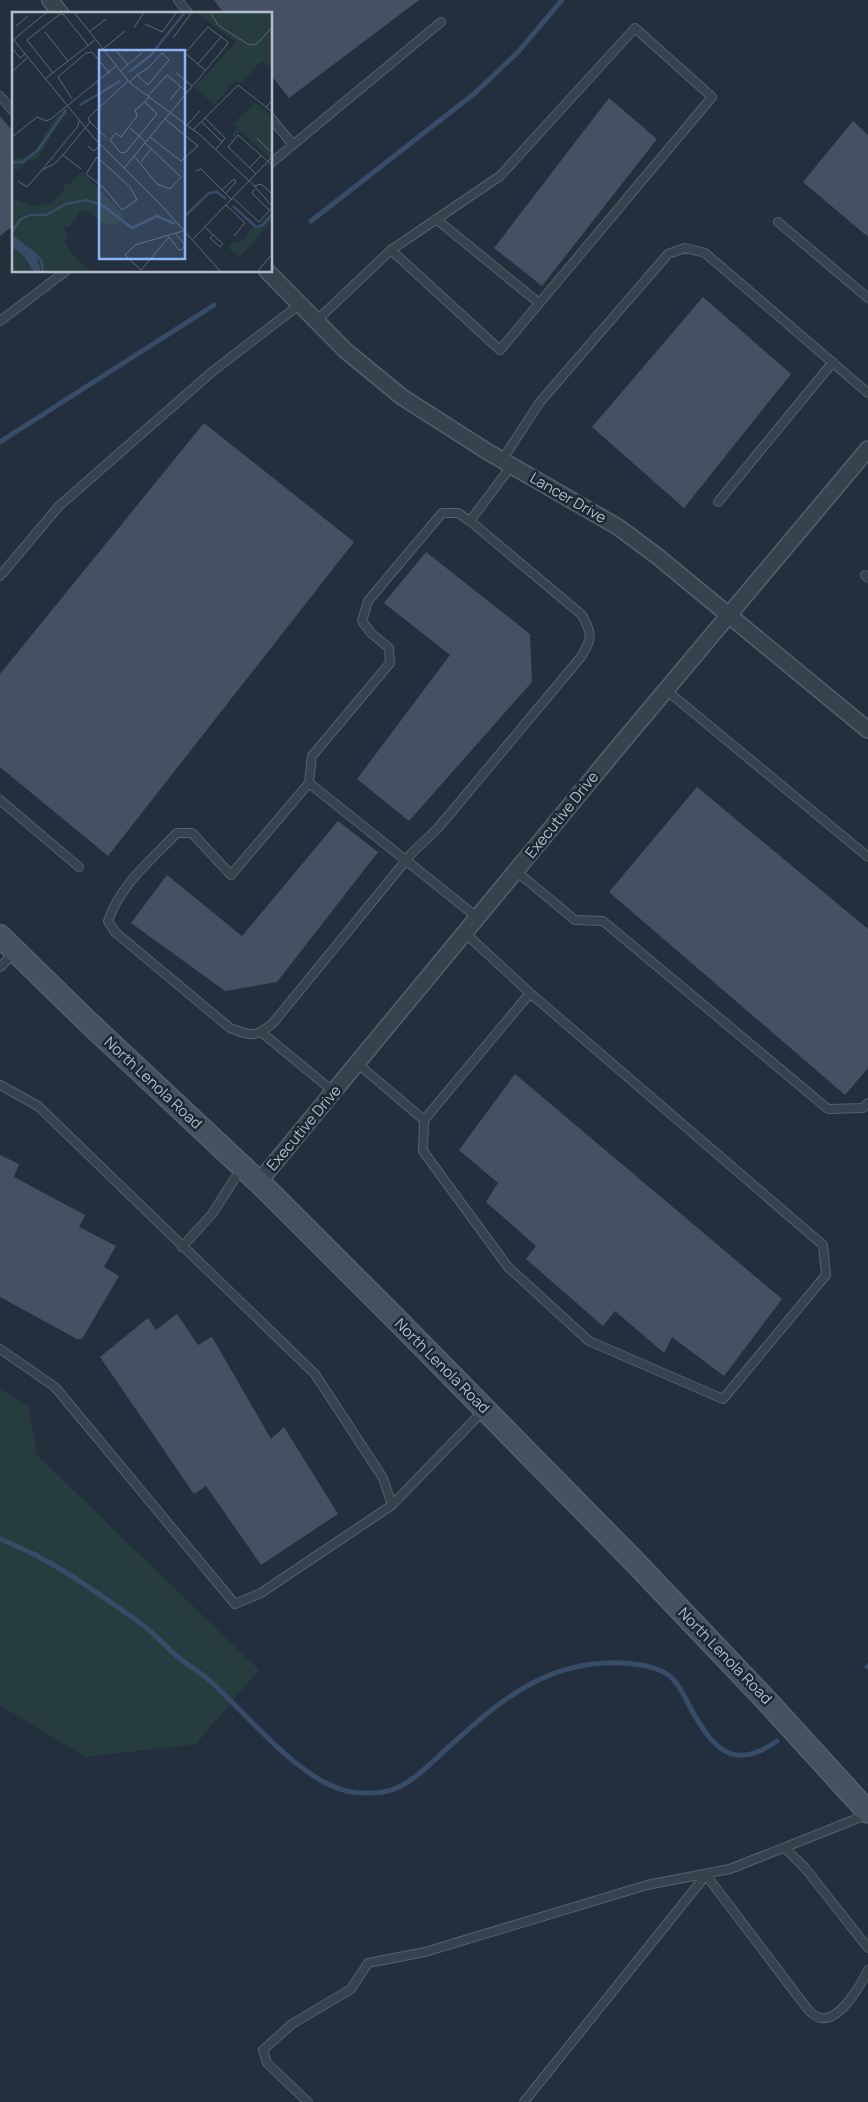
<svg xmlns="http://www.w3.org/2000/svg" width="868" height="2102" font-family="Manrope,sans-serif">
<rect width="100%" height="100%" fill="#242f3e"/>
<path fill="#263c3f" d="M0,1389L29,1406L37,1455L259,1670L196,1744L85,1757L0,1705Z"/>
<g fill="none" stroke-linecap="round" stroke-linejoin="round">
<path stroke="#394c67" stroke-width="5" d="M311,221L475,93L518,52L562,0
M0,442L214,305
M0,1539C13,1545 27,1550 39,1557C74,1575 107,1600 139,1622C153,1632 165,1646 178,1657C188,1665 199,1672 209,1680C245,1712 294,1774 340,1789C357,1795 385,1795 401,1786C420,1776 436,1758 452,1744C504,1697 549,1660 623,1663C639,1664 660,1667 672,1678C680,1686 685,1697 690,1707C712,1747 732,1773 777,1741
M867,1667L868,1666"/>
</g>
<path fill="#455162" d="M214,0H419L289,98L271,75V14H224Z
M609,98L657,139L542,286L494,248Z
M0,116L14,133V225L0,236Z
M853,121L868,135V237L803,182Z
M703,297L791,374L684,508L592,427Z
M204,423L354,542L108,856L0,767V674Z
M426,552L530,634L532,682L409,821L357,779L450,655L384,603Z
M697,787L868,929V1068L845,1095L609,892Z
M338,821L378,852L277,982L225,991L131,923L167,875L242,936Z
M515,1074L782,1299L724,1376L672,1337L664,1353L615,1311L603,1326L526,1259L536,1246L486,1202L498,1183L459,1150Z
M0,1155L19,1164L14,1177L85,1215L79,1227L116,1246L104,1267L119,1276L82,1339H77L0,1297Z
M177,1314L198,1345L212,1337L271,1439L284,1427L338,1514L261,1565L206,1486L194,1494L100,1357L148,1318L156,1330Z"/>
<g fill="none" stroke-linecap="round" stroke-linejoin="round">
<defs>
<path id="service" d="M178,0L189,14
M0,96L14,112
M271,118L293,145
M271,163L441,22
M436,219L539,303
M778,222L868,298
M0,321L66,271
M315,322L391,250L500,176L635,28L712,97L500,350L391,250
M502,460L540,402L668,254L685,248L705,253L868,393
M718,502L833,362
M470,521L458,513H442L368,601L362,621L371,633L389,648L390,663L312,756L309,783L231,875L192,833H177C151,860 120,885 108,921L115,932L230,1028C251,1036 255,1038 273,1023L412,853L438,828L581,657C592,638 593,635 582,615L470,521L512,465
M865,575L868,578
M0,576L59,506L213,371L299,305
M666,690L868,857
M309,783L478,918
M0,800L79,867
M516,871L575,920L603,921L828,1109L863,1108L868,1103
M0,967L14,953
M261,1032L334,1092
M358,1064L424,1120L423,1151L508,1267L589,1341L723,1399L826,1275L823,1245L530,993L465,933
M0,1085L38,1106L315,1374L383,1478L392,1505L261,1593L235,1604L55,1387L0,1349
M424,1120L530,993
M182,1247L212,1214L241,1169
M392,1505L483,1411
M785,1848L805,1868L868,1948
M706,1875L806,2007C810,2012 815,2017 821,2018C840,2021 861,1985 868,1970
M308,2102L267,2063L263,2050L292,2024L351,1989L368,1963L425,1952L647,1885L730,1869L866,1815
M524,2102L706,1875"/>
<path id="minor" d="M50,0L61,14
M267,271L346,351L402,397L488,452L618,527L657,556L868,730
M258,1183L619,746L868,449"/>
<path id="secondary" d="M0,936L89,1023L265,1188L399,1322L633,1560L766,1700L868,1812"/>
</defs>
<use href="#service" stroke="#565f6c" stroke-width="10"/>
<use href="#minor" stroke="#565f6c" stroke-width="18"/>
<use href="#secondary" stroke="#565f6c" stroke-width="24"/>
<use href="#service" stroke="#38414e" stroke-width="8"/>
<use href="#minor" stroke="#38414e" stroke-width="15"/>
<use href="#secondary" stroke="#465061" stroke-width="21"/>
</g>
<g text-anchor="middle" stroke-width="5" stroke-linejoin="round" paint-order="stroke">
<g font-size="15" fill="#b4bcc9" stroke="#1d2633">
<text transform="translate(568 498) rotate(30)" y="5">Lancer Drive</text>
<text transform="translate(562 815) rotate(-51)" y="5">Executive Drive</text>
<text transform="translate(153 1083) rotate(43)" y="5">North Lenola Road</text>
<text transform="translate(304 1128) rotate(-50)" y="5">Executive Drive</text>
<text transform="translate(442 1366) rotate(45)" y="5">North Lenola Road</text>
<text transform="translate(725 1656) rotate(46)" y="5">North Lenola Road</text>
</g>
</g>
<g transform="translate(12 12)">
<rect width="260" height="260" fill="#242f3e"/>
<path d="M183,0H260V56L249,49L230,71L223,69L202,93L183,75L224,30ZM244,91L260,104V149L229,119L222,125L220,122L226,116L221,111ZM53,98L57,102L49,107L25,147L15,149L7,158L0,157V146L9,147L22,141L41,108ZM70,159L112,204L106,212L95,213L70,197L57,215L50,214L56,224L52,230L66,249L81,260H0V186L21,194L40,191L52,178L51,171L58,172ZM260,199V208L228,245L218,238V233L232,228L239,216L247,213Z" fill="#263c3f"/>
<path d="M0,223L23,240L29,260H22L12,244L0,235Z" fill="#394c67"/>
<path fill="none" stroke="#394c67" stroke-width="2.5" d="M117,60L138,44L173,0M68,93L108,69M0,150H10L26,138L54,98M221,194L244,215L251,213L260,202M173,204L197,181L205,180L214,187M0,219L9,207L18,203H34L54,192L75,188L90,193L120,216L145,204L163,212M23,242L29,248L31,260"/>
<path fill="none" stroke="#5e6776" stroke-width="1" d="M62,0L118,71L187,122L237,169M198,0L206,13L237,33L245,32L260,15M133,12L150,20L165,0M4,14L16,4M122,16L132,0M33,20L56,49M77,20L94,7M0,26L82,126L149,193L209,260M161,26L180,0M1,28L35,0M0,36L8,46L13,42M91,37L113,19M103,37L116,53M186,52L209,25M108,59L130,41M0,60L15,46M41,61L15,28L48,2L52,3L76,33M164,61L180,74M33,67L83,28M118,70L125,63L136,56L150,41L157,48L136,73L125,63M136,84L155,63L175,80M60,87L46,65L74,41L80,40L98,62M158,88L169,74M260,89L254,95L260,100M133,90L123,98L125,104L109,125L104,121L98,128L109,141L114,140L145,102L133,90L137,85M193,106L213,126L210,130M189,109L210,130L204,137M78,110L94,125M175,113L188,99M118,116L134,130M181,118L226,73L254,95M0,125L25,105L34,109L39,107L104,54M138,125L169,149L186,134L153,107M245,126L260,141M76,134L82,139L88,133M122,144L145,172L158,177L169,165L133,131M85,145L118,175L125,188L110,198L92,176L74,162ZM129,150L139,137M112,156L214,34L216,30L196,15L173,41L193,58M237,156L250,143M69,157L51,143L78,110L76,106L116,69M30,158L66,114L67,109M184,159L189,157L220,188M244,162L216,135L226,123L260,153M6,169L15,175L30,158L42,152L51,143M238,169L260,194M243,174L249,172L260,182M243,177L240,181L257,198L260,196M210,178L222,167L224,170L214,181M221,186L247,210L258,198M214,193L233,211L222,224M193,215L211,232L208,235L198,226L201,223M164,222L173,233L170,238H167L157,225L129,258L113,243L123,233L171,219M181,227L260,145M245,260L260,242"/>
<path fill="#8ab4f8" fill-opacity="0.15" stroke="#8ab4f8" stroke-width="2.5" d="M87,38H173V247H87Z"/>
<rect width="260" height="260" fill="none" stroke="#b4bcc9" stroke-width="2.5"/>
</g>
</svg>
